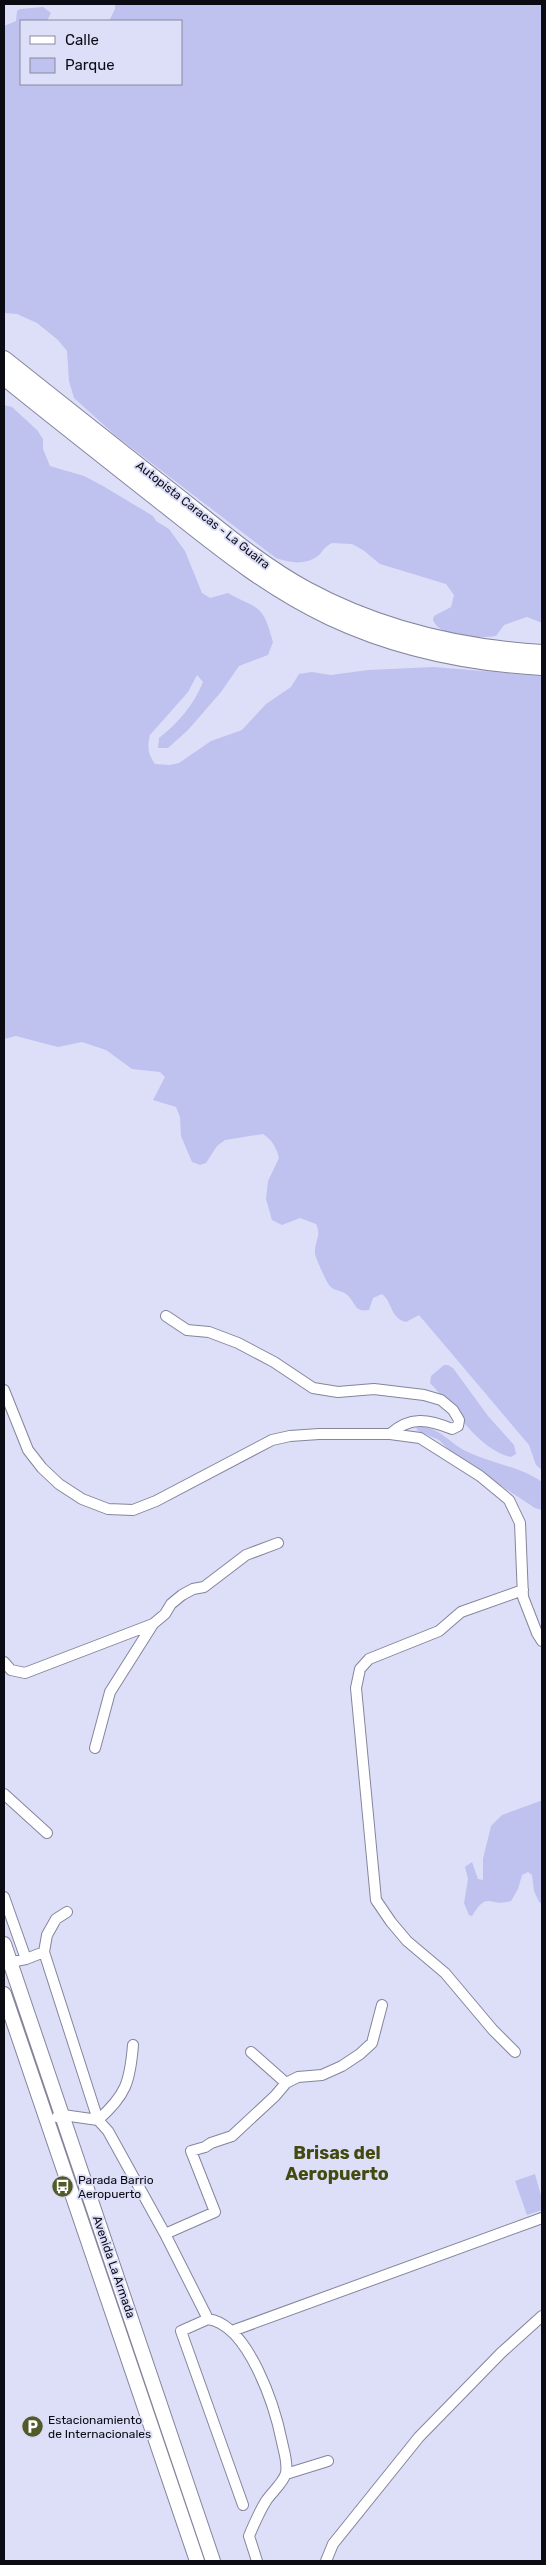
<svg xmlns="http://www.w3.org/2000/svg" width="546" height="2565" font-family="Rubik,sans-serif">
<rect width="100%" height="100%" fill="#dddff9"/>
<path fill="#bfc1ee" d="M115,4H542V623L527,617L504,625L496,636C479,638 441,639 433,620L434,616L451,607L454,595L446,584L380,564L363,550L352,544L332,543C326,546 324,549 320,554C307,566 291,563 276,558L116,436L74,398L69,381L67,351L58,340L37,323L17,314L4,313V26L16,21L17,11L20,9L43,7L51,13L47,21H21V84H181V21H109L115,9Z
M4,405L12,407L37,430L43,439V449L50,466L84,476L103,486L153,516L156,521L169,529L185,551L202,593L210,598L228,593C237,599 254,604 260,611C267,618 270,633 273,642L268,655L239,666L221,692L188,730L168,748H158L159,738C179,722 193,706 203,682L197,675L188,692L150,735C147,747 148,754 155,764L170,765L179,763L211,741L242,730L266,704L291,687L299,674L312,672L331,675L368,670L434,667L542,676V1470L536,1465L529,1445L419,1315L406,1322C390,1318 393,1303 382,1294L373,1298L369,1310C353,1313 356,1301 346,1294C341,1290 333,1291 329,1285C326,1281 316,1259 315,1254C314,1242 322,1236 316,1224L300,1218L282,1225L272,1220L266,1199L268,1181L279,1158C276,1147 273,1141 263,1134L225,1140L217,1146L206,1163L200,1165L192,1162L181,1136L180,1117L176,1107L153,1100L165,1077L160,1072L132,1069L106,1050L82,1042L58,1047L16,1036L4,1039Z
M444,1365H448L453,1368L488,1416L514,1445L516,1454L511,1457C478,1450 453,1406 430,1383L431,1376Z
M420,1426C446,1431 449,1444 470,1453C494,1464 521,1467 542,1482V1510L535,1508L453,1454L439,1440L418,1431L416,1428Z
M540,1801H542V1904L539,1902L534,1891L532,1875L528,1872L522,1875L518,1889L511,1901C489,1908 488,1889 472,1916L469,1915L464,1903L468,1879L465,1867L472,1862L478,1879L483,1880V1859L491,1826L502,1815Z
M535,2174L542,2199V2210L527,2215L515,2181Z"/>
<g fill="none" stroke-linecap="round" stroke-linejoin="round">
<defs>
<path id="minor" d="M166,1316L187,1330L209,1332L238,1343L274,1362L313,1388L338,1392L374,1389L424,1395L441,1400L453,1410L459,1420L458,1426L452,1429C428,1419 410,1416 390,1434
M4,1390L28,1450L42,1468L59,1484L82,1499L108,1509L133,1510L156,1501L272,1440L290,1436L319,1434H390L420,1438L480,1476L509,1500L520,1523L523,1597L537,1633L542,1641
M4,1662L11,1670L25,1673L153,1624L165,1614L171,1604L182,1595L193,1589L204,1587L246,1555L278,1543
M95,1748L110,1692L153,1624
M4,1794L47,1833
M4,1897L26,1959
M44,1952L98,2120C126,2095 130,2082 133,2045
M11,1962L26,1959L44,1952L47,1935L56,1919L67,1912
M251,2052L286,2083
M515,2052L493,2030L445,1973L407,1941L391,1922L376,1900L356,1688L360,1669L369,1659L439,1631L461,1612L523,1590
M57,2117L63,2115L98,2120L108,2131L165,2234L208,2319C249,2325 275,2407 282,2442C284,2452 288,2463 286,2473C284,2482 271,2493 266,2501C259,2512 254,2524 249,2536L257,2561
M165,2234L215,2212L191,2151L205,2147L211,2143L232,2136L275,2096L286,2083L298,2077L322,2075L342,2066L360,2054L372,2043L382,2005
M208,2319L181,2331L243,2505
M232,2331L542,2218
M286,2474L328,2461
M326,2561L333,2544L419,2437L501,2353L542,2316"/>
<path id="secondary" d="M4,1944L213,2561
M4,1994L197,2561"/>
<path id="trunk" d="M4,359C61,404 118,450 176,495C218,528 259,564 307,590C379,629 461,648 542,653
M4,377C57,420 111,462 164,504C217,546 268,588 330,617C396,648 470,663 542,667"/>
</defs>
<use href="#minor" stroke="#84859d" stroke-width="12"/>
<use href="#secondary" stroke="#84859d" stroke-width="16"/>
<use href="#trunk" stroke="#84859d" stroke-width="18"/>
<use href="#minor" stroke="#fff" stroke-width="10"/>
<use href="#secondary" stroke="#fff" stroke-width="14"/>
<use href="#trunk" stroke="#fff" stroke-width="16"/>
</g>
<defs>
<symbol id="bus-disc" viewBox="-11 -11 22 22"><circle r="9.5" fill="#535a29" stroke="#dddff9"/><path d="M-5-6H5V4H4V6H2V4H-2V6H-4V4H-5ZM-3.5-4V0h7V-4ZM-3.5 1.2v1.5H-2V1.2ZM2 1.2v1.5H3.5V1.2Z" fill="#fff"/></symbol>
<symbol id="parking-disc" viewBox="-11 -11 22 22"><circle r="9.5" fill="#535a29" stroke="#dddff9"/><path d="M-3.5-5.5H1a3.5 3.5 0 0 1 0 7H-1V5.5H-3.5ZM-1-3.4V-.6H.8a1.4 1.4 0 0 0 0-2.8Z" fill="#fff"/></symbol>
</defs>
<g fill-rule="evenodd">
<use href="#bus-disc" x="50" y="2174" width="25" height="25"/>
<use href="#parking-disc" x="20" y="2414" width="25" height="25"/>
</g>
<g text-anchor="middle" stroke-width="4" stroke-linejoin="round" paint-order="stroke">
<g font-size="12" fill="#0b0b14" stroke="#dddff9">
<text transform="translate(203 515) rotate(38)" y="4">Autopista Caracas - La Guaira</text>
<text transform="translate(114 2267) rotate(71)" y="4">Avenida La Armada</text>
</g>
<g font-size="12" fill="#0b0b14" stroke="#dddff9" text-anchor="start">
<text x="78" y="2184">Parada Barrio<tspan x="78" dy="14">Aeropuerto</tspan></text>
<text x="48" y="2424">Estacionamiento<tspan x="48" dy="14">de Internacionales</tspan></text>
</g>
<g font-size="18" font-weight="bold" fill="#444a0f" stroke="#dddff9">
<text x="337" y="2159">Brisas del<tspan x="337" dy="21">Aeropuerto</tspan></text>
</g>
</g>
<rect width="546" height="2565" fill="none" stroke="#0b0b14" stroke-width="10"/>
<rect x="20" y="20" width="162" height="65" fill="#dddff9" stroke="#898a9d"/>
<rect x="30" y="36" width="25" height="8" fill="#ffffff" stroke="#898a9d"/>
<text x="65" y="45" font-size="15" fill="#0b0b14">Calle</text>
<rect x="30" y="58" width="25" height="15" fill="#bfc1ee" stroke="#898a9d"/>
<text x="65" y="70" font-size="15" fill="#0b0b14">Parque</text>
</svg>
